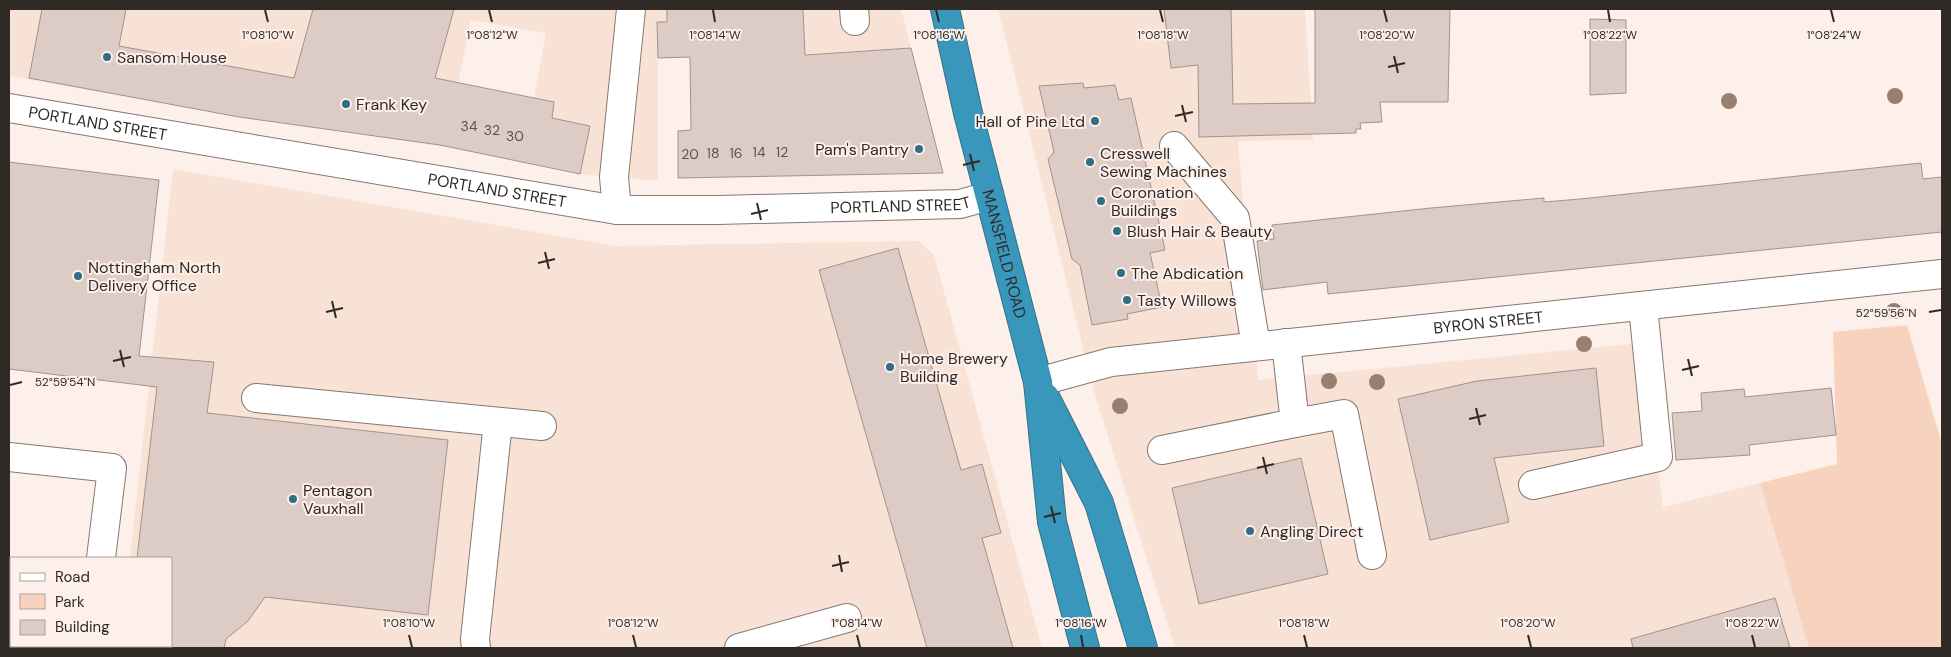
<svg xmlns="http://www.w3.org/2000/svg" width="1951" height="657" font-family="'DM Sans',sans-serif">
<rect width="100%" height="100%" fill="#fdf0ea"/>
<path fill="#f8e1d5" d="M9,9H901L911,48L785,55L658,58V181L580,174L522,162L546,33L471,20L445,147L235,116L119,47L110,94L9,76Z
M998,9H1305L1313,140L1238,141L1258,380L1642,343L1663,507L1760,483L1809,648H1175L1095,395Z
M173,169L616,246L919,241L934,255L1042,648H120V646H171V558H130Z
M9,594H11V646H71V648H9Z"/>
<path fill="#f7d2bf" d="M1907,325L1942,444V648H1809L1760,483L1837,464L1833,332Z"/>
<path fill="#dcccc5" stroke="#a1938b" d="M42,9H126L119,46L294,78L313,9H454L435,78L554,102L552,118L590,126L580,174L440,145L239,117L29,78Z
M667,9H803L805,55L911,48L943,173L678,178V131L691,130L690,57L658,58L657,22H667Z
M1164,9H1231L1233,104L1315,103V9H1450L1448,102H1380L1382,122L1360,123L1361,129H1356V133L1199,137L1198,65L1171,68Z
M1590,19L1626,20V93L1590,95Z
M1083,83L1084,88L1115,85L1119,100L1131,98L1165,250L1150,253L1162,307L1127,314L1128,319L1092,325L1080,265L1072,259L1048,159L1054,152L1039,86Z
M9,162L159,180L139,356L214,362L207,413L448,440L428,615L265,597L248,621L226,639L224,648H171V558H137L157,387L9,369Z
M1921,163L1923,179L1942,177V232L1328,294L1327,282L1263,290L1257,241L1274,239L1272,225L1431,208L1544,198V202L1580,199Z
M898,248L961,470L982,464L1001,533L982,538L1013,648H927L819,270Z
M1596,368L1604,446L1494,458L1509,522L1430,540L1398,399L1477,381Z
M1831,388L1836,435L1749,445L1750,455L1676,460L1672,413L1702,411L1701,393L1744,389L1745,397Z
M1301,458L1328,574L1199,604L1172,488Z
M1775,598L1790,648H1633L1631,639Z"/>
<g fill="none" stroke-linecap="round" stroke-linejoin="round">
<defs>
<g id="minor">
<path d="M854,9L855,21"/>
<path id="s1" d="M9,108L617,210H718L960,204L989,196"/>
<path d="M1174,146L1235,218L1256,346"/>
<path d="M617,210L614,177L631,9"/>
<path id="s2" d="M1038,382L1111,362L1942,274"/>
<path d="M256,398L542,426"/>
<path d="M1295,423L1344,414L1372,555"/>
<path d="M1162,450L1295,423L1286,343"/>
<path d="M9,457L112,468L101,558"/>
<path d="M1533,485L1658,457L1643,306"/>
<path d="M89,648V646"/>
<path d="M476,648L475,639L498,422"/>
<path d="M739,648L847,618"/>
</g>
<g id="highway">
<path id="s3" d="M945,9L968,113L1038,382L1052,522L1085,648"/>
<path d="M1045,397L1099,503L1143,648"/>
</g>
</defs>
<use href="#minor" stroke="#857870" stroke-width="30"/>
<use href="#highway" stroke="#367188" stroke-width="30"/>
<use href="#minor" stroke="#fff" stroke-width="28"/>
<use href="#highway" stroke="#3997bc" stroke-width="28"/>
</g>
<g fill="#997f6f">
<circle cx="1895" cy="96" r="8"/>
<circle cx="1729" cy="101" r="8"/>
<circle cx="1894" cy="311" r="8"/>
<circle cx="1584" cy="344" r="8"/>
<circle cx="1329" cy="381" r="8"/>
<circle cx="1377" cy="382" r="8"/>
<circle cx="1120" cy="406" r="8"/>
</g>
<path fill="none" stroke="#302a27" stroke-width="2" d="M265,10L268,22M489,10L492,22M713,10L715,22M936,10L939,22M1160,10L1163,22M1384,10L1387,22M1608,10L1610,22M1831,10L1834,22M1394,56L1398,73M1388,67L1405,63M1182,105L1186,122M1175,116L1193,112M970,154L974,171M963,165L980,161M757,203L761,220M751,214L768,210M545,252L549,269M538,263L555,259M332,301L336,318M326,312L343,308M1929,312L1941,310M120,350L124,367M1688,359L1692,376M113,361L131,357M1682,370L1699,366M10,385L22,382M1476,408L1480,425M1469,419L1486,415M1263,457L1267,474M1257,468L1274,464M1051,506L1055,523M1044,517L1061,513M839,555L842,572M832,566L849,562M409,635L412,647M633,635L636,647M857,635L860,647M1081,635L1083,647M1304,635L1307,647M1528,635L1531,647M1752,635L1755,647"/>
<g fill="#326c85" stroke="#fdf0ea" stroke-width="2">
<circle cx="107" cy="57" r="5"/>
<circle cx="346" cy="104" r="5"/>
<circle cx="1095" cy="121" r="5"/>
<circle cx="919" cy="149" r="5"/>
<circle cx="1090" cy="162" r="5"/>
<circle cx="1101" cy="201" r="5"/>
<circle cx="1117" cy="231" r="5"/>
<circle cx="1121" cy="273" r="5"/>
<circle cx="78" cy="276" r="5"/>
<circle cx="1127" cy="300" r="5"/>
<circle cx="890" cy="367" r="5"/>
<circle cx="293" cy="499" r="5"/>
<circle cx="1250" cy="531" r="5"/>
</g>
<g text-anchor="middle" stroke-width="4" stroke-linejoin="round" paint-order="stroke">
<g font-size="14" fill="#5b524e">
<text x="469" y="131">34</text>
<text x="492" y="135">32</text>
<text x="515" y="141">30</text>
<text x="759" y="157">14</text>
<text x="782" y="157">12</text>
<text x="713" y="158">18</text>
<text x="736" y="158">16</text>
<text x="690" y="159">20</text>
</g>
<g font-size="16" fill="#302a27" stroke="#fdf0ea" text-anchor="start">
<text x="117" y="63">Sansom House</text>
<text x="356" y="110">Frank Key</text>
<text x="1085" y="127" text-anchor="end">Hall of Pine Ltd</text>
<text x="909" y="155" text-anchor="end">Pam's Pantry</text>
<text x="1100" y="159">Cresswell<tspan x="1100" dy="18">Sewing Machines</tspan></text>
<text x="1111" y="198">Coronation<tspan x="1111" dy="18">Buildings</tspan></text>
<text x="1127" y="237">Blush Hair &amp; Beauty</text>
<text x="88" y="273">Nottingham North<tspan x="88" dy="18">Delivery Office</tspan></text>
<text x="1131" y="279">The Abdication</text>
<text x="1137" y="306">Tasty Willows</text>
<text x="900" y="364">Home Brewery<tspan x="900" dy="18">Building</tspan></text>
<text x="303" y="496">Pentagon<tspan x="303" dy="18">Vauxhall</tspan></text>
<text x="1260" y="537">Angling Direct</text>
</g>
<g font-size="16" fill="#302a27" stroke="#fdf0ea">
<text dy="6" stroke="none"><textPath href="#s1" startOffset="90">PORTLAND STREET</textPath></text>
<text dy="6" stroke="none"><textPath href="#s1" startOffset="495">PORTLAND STREET</textPath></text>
<text dy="6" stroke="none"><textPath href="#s1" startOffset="900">PORTLAND STREET</textPath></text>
<text dy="6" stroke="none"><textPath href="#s3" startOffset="252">MANSFIELD ROAD</textPath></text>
<text dy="6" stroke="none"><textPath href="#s2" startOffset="455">BYRON STREET</textPath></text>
</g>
</g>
<g font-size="12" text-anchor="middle" fill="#302a27" stroke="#fdf0ea" stroke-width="4" stroke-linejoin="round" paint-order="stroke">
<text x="268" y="39">1°08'10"W</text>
<text x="492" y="39">1°08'12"W</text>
<text x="715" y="39">1°08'14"W</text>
<text x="939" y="39">1°08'16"W</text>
<text x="1163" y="39">1°08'18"W</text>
<text x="1387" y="39">1°08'20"W</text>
<text x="1610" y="39">1°08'22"W</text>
<text x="1834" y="39">1°08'24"W</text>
<text x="1886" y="317">52°59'56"N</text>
<text x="65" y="386">52°59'54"N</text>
<text x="409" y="627">1°08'10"W</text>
<text x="633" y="627">1°08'12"W</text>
<text x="857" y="627">1°08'14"W</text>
<text x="1081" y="627">1°08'16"W</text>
<text x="1304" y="627">1°08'18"W</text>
<text x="1528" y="627">1°08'20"W</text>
<text x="1752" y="627">1°08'22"W</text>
</g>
<rect width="1951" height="657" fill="none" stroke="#302a27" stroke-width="20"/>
<rect x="10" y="557" width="162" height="90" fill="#fdf0ea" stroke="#aba19c"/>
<rect x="20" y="573" width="25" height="8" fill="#ffffff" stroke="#aba19c"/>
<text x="55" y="582" font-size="15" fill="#302a27">Road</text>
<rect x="20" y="594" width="25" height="15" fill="#f7d2bf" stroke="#aba19c"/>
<text x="55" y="607" font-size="15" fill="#302a27">Park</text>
<rect x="20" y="620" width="25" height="15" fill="#dcccc5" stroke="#aba19c"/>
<text x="55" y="632" font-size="15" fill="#302a27">Building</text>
</svg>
